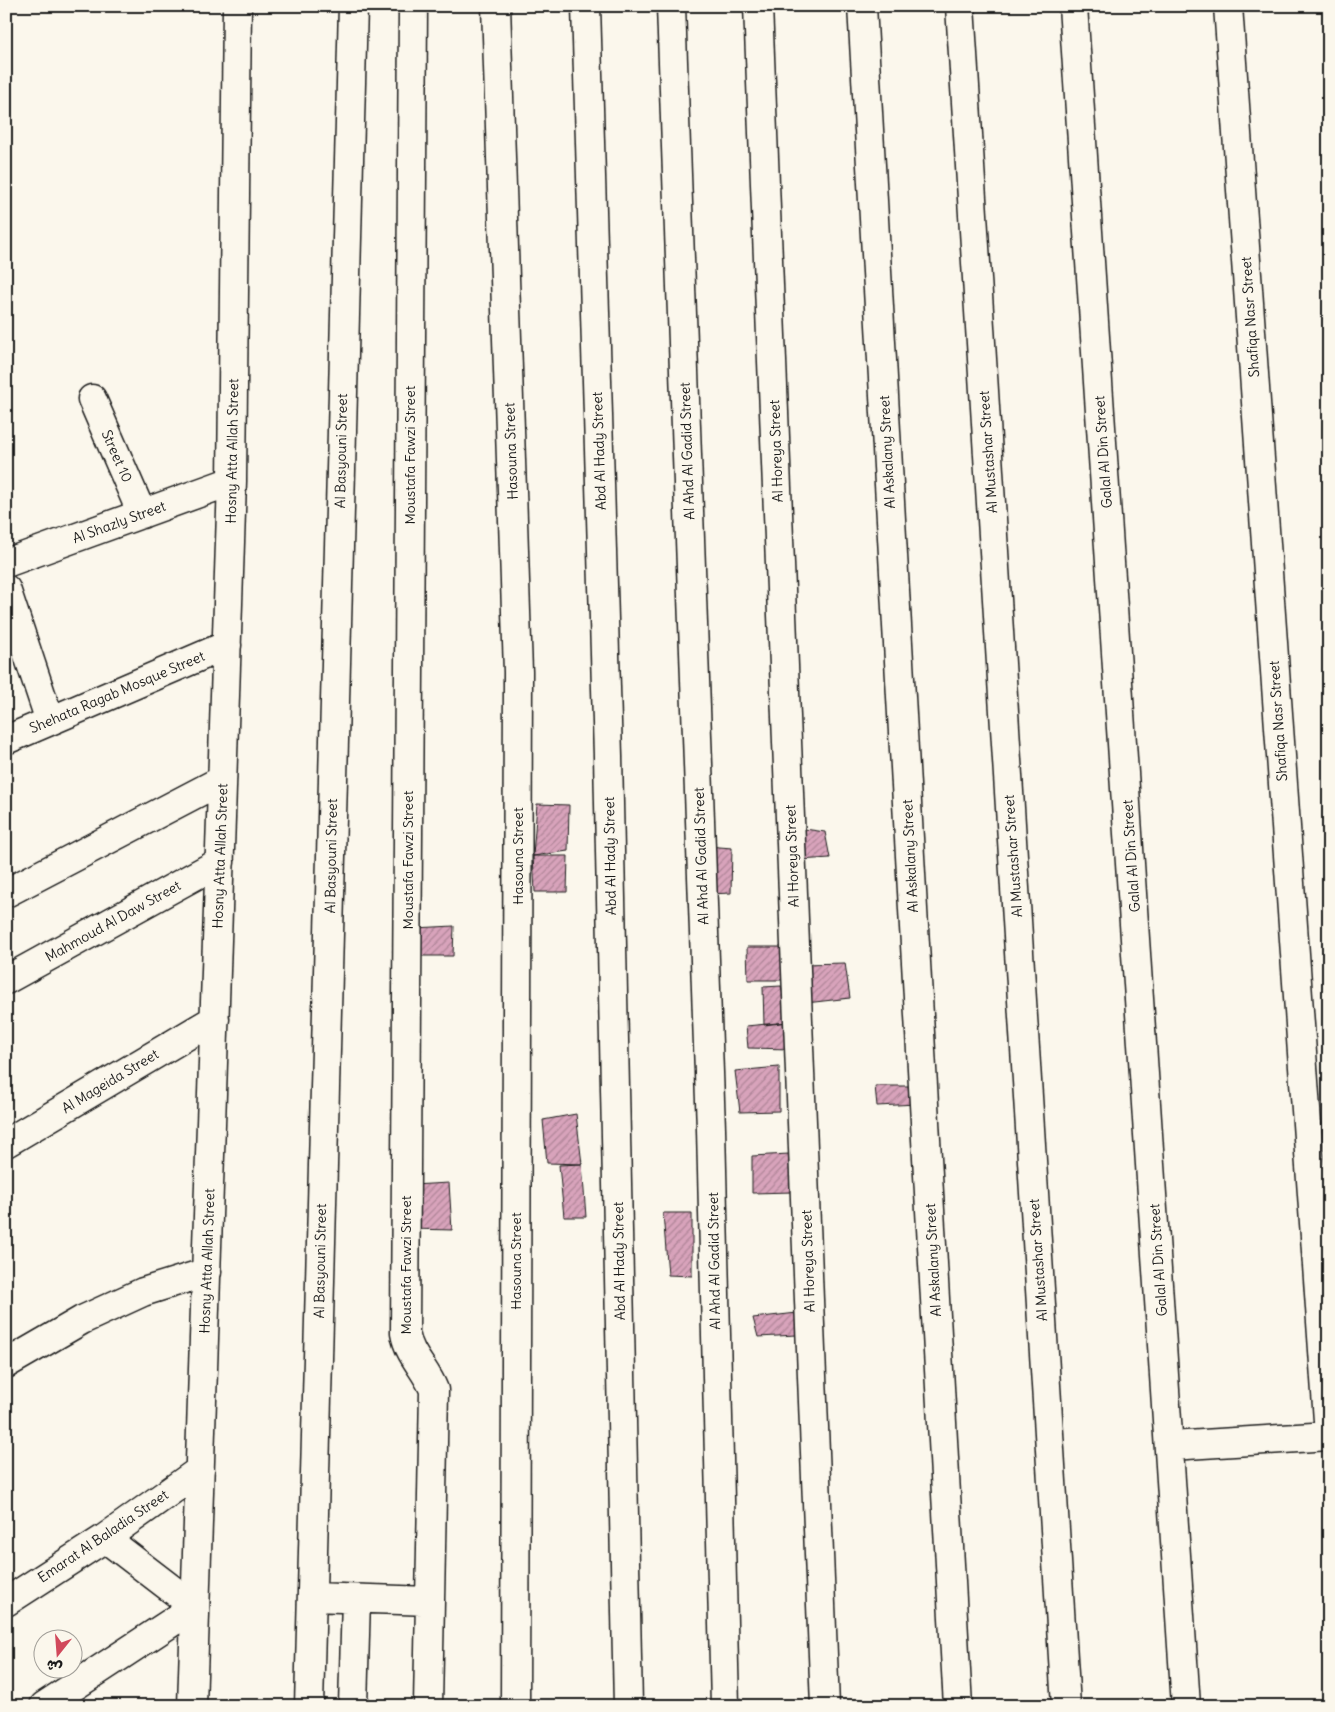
<svg xmlns="http://www.w3.org/2000/svg" width="1335" height="1712" font-family="Delius,'Playpen Sans Arabic',sans-serif">
<defs>
<pattern id="building-hatch" width="6" height="6" patternUnits="userSpaceOnUse" patternTransform="scale(1.25)"><rect width="6" height="6" fill="#d8a3bb"/><path d="M-1 1l2-2M0 6l6-6M5 7l2-2" fill="none" stroke="#ae8497"/></pattern>
</defs>
<rect width="100%" height="100%" fill="#fbf7ec"/>
<filter id="ink" filterUnits="userSpaceOnUse"><feTurbulence type="fractalNoise" baseFrequency=".02" numOctaves="2"/><feDisplacementMap in="SourceGraphic" scale="10" xChannelSelector="R" yChannelSelector="G"/><feConvolveMatrix kernelMatrix="1 2 1 2 8 2 1 2 1" color-interpolation-filters="sRGB"/></filter>
<g filter="url(#ink)">
<path fill="url(#building-hatch)" stroke="#1c1c1c" d="M537,804L569,805L568,851L533,856Z
M798,828L825,832L830,858L800,860Z
M707,846L732,848L731,893L710,894Z
M533,856H568L567,892H535Z
M454,926L453,956H419L415,928Z
M747,947H788L789,980H748Z
M845,963L850,998L806,1003L802,964Z
M781,986L788,1022L764,1025L763,987Z
M788,1022L790,1049L748,1048L746,1026Z
M779,1067V1111L740,1112L735,1071Z
M875,1086H917V1104L877,1106Z
M576,1114L582,1164L547,1163L543,1120Z
M789,1154L793,1192L752,1193V1156Z
M582,1164L586,1217H564L559,1165Z
M449,1183L452,1230L412,1229V1185Z
M663,1213H692V1276L668,1275Z
M797,1313V1335L758,1337L753,1318Z"/>
<g fill="none" stroke-linecap="round" stroke-linejoin="round">
<defs>
<path id="street" d="M413,6L405,1333C409,1356 426,1369 434,1390L428,1706
M496,6L518,672L515,1706
M586,6L608,756L628,1706
M671,6L711,1129L725,1706
M758,6L825,1706
M862,6L958,1706
M960,6L1066,1706
M1073,6L1186,1706
M1228,6L1329,1435
M92,399L142,514
M6,563L232,481
M6,589L50,721
M6,740L227,645
M6,893L222,780
M6,980L220,862
M6,1143L215,1019
M6,1364L82,1320L143,1292L207,1272
M1171,1446L1329,1436
M312,1597L430,1601
M6,1602L105,1538L200,1470
M44,1706L195,1607L105,1538
M192,1706L232,481L237,6
M309,1706L353,6
M353,1706L356,1599"/>
</defs>
<use href="#street" stroke="#1c1c1c" stroke-width="31"/>
<use href="#street" stroke="#fbf7ec" stroke-width="28"/>
</g>
</g>
<g text-anchor="middle" stroke-width="5" stroke-linejoin="round" paint-order="stroke">
<g font-size="14" fill="#1c1c1c" stroke="#fbf7ec">
<text transform="translate(1250 317) rotate(-94)" y="5">Shafiqa Nasr Street</text>
<text transform="translate(232 451) rotate(-89)" y="5">Hosny Atta Allah Street</text>
<text transform="translate(341 451) rotate(-89)" y="5">Al Basyouni Street</text>
<text transform="translate(511 451) rotate(-92)" y="5">Hasouna Street</text>
<text transform="translate(599 451) rotate(-92)" y="5">Abd Al Hady Street</text>
<text transform="translate(687 451) rotate(-92)" y="5">Al Ahd Al Gadid Street</text>
<text transform="translate(776 451) rotate(-92)" y="5">Al Horeya Street</text>
<text transform="translate(887 452) rotate(-93)" y="5">Al Askalany Street</text>
<text transform="translate(988 452) rotate(-94)" y="5">Al Mustashar Street</text>
<text transform="translate(1103 452) rotate(-94)" y="5">Galal Al Din Street</text>
<text transform="translate(410 455) rotate(-90)" y="5">Moustafa Fawzi Street</text>
<text transform="translate(117 456) rotate(66)" y="5">Street 10</text>
<text transform="translate(119 522) rotate(-20)" y="5">Al Shazly Street</text>
<text transform="translate(117 692) rotate(-23)" y="5">Shehata Ragab Mosque Street</text>
<text transform="translate(1278 721) rotate(-94)" y="5">Shafiqa Nasr Street</text>
<text transform="translate(220 856) rotate(-88)" y="5">Hosny Atta Allah Street</text>
<text transform="translate(331 856) rotate(-89)" y="5">Al Basyouni Street</text>
<text transform="translate(518 856) rotate(-90)" y="5">Hasouna Street</text>
<text transform="translate(610 856) rotate(-91)" y="5">Abd Al Hady Street</text>
<text transform="translate(701 856) rotate(-92)" y="5">Al Ahd Al Gadid Street</text>
<text transform="translate(792 856) rotate(-92)" y="5">Al Horeya Street</text>
<text transform="translate(910 856) rotate(-93)" y="5">Al Askalany Street</text>
<text transform="translate(1013 856) rotate(-94)" y="5">Al Mustashar Street</text>
<text transform="translate(1131 856) rotate(-94)" y="5">Galal Al Din Street</text>
<text transform="translate(408 860) rotate(-90)" y="5">Moustafa Fawzi Street</text>
<text transform="translate(113 921) rotate(-29)" y="5">Mahmoud Al Daw Street</text>
<text transform="translate(110 1081) rotate(-31)" y="5">Al Mageida Street</text>
<text transform="translate(933 1260) rotate(-93)" y="5">Al Askalany Street</text>
<text transform="translate(1038 1260) rotate(-94)" y="5">Al Mustashar Street</text>
<text transform="translate(1158 1260) rotate(-94)" y="5">Galal Al Din Street</text>
<text transform="translate(207 1261) rotate(-88)" y="5">Hosny Atta Allah Street</text>
<text transform="translate(320 1261) rotate(-89)" y="5">Al Basyouni Street</text>
<text transform="translate(516 1261) rotate(-90)" y="5">Hasouna Street</text>
<text transform="translate(619 1261) rotate(-91)" y="5">Abd Al Hady Street</text>
<text transform="translate(714 1261) rotate(-91)" y="5">Al Ahd Al Gadid Street</text>
<text transform="translate(808 1261) rotate(-92)" y="5">Al Horeya Street</text>
<text transform="translate(406 1265) rotate(-90)" y="5">Moustafa Fawzi Street</text>
<text transform="translate(103 1536) rotate(-34)" y="5">Emarat Al Baladia Street</text>
</g>
</g>
<rect width="1335" height="1712" fill="none" stroke="#fbf7ec" stroke-width="25"/>
<rect x="12" y="12" width="1310" height="1687" fill="none" stroke="#1c1c1c" stroke-width="2" filter="url(#ink)"/>
<g transform="translate(58 1654) rotate(197)"><circle r="24" fill="#fbf7ec" stroke="#a29f99"/>
<path d="M0-4L9 19L0 12L-9 19Z" fill="#d1495b"/>
<text y="-8" font-size="14" font-weight="bold" text-anchor="middle" fill="#1c1c1c">ش</text>
</g>
</svg>
